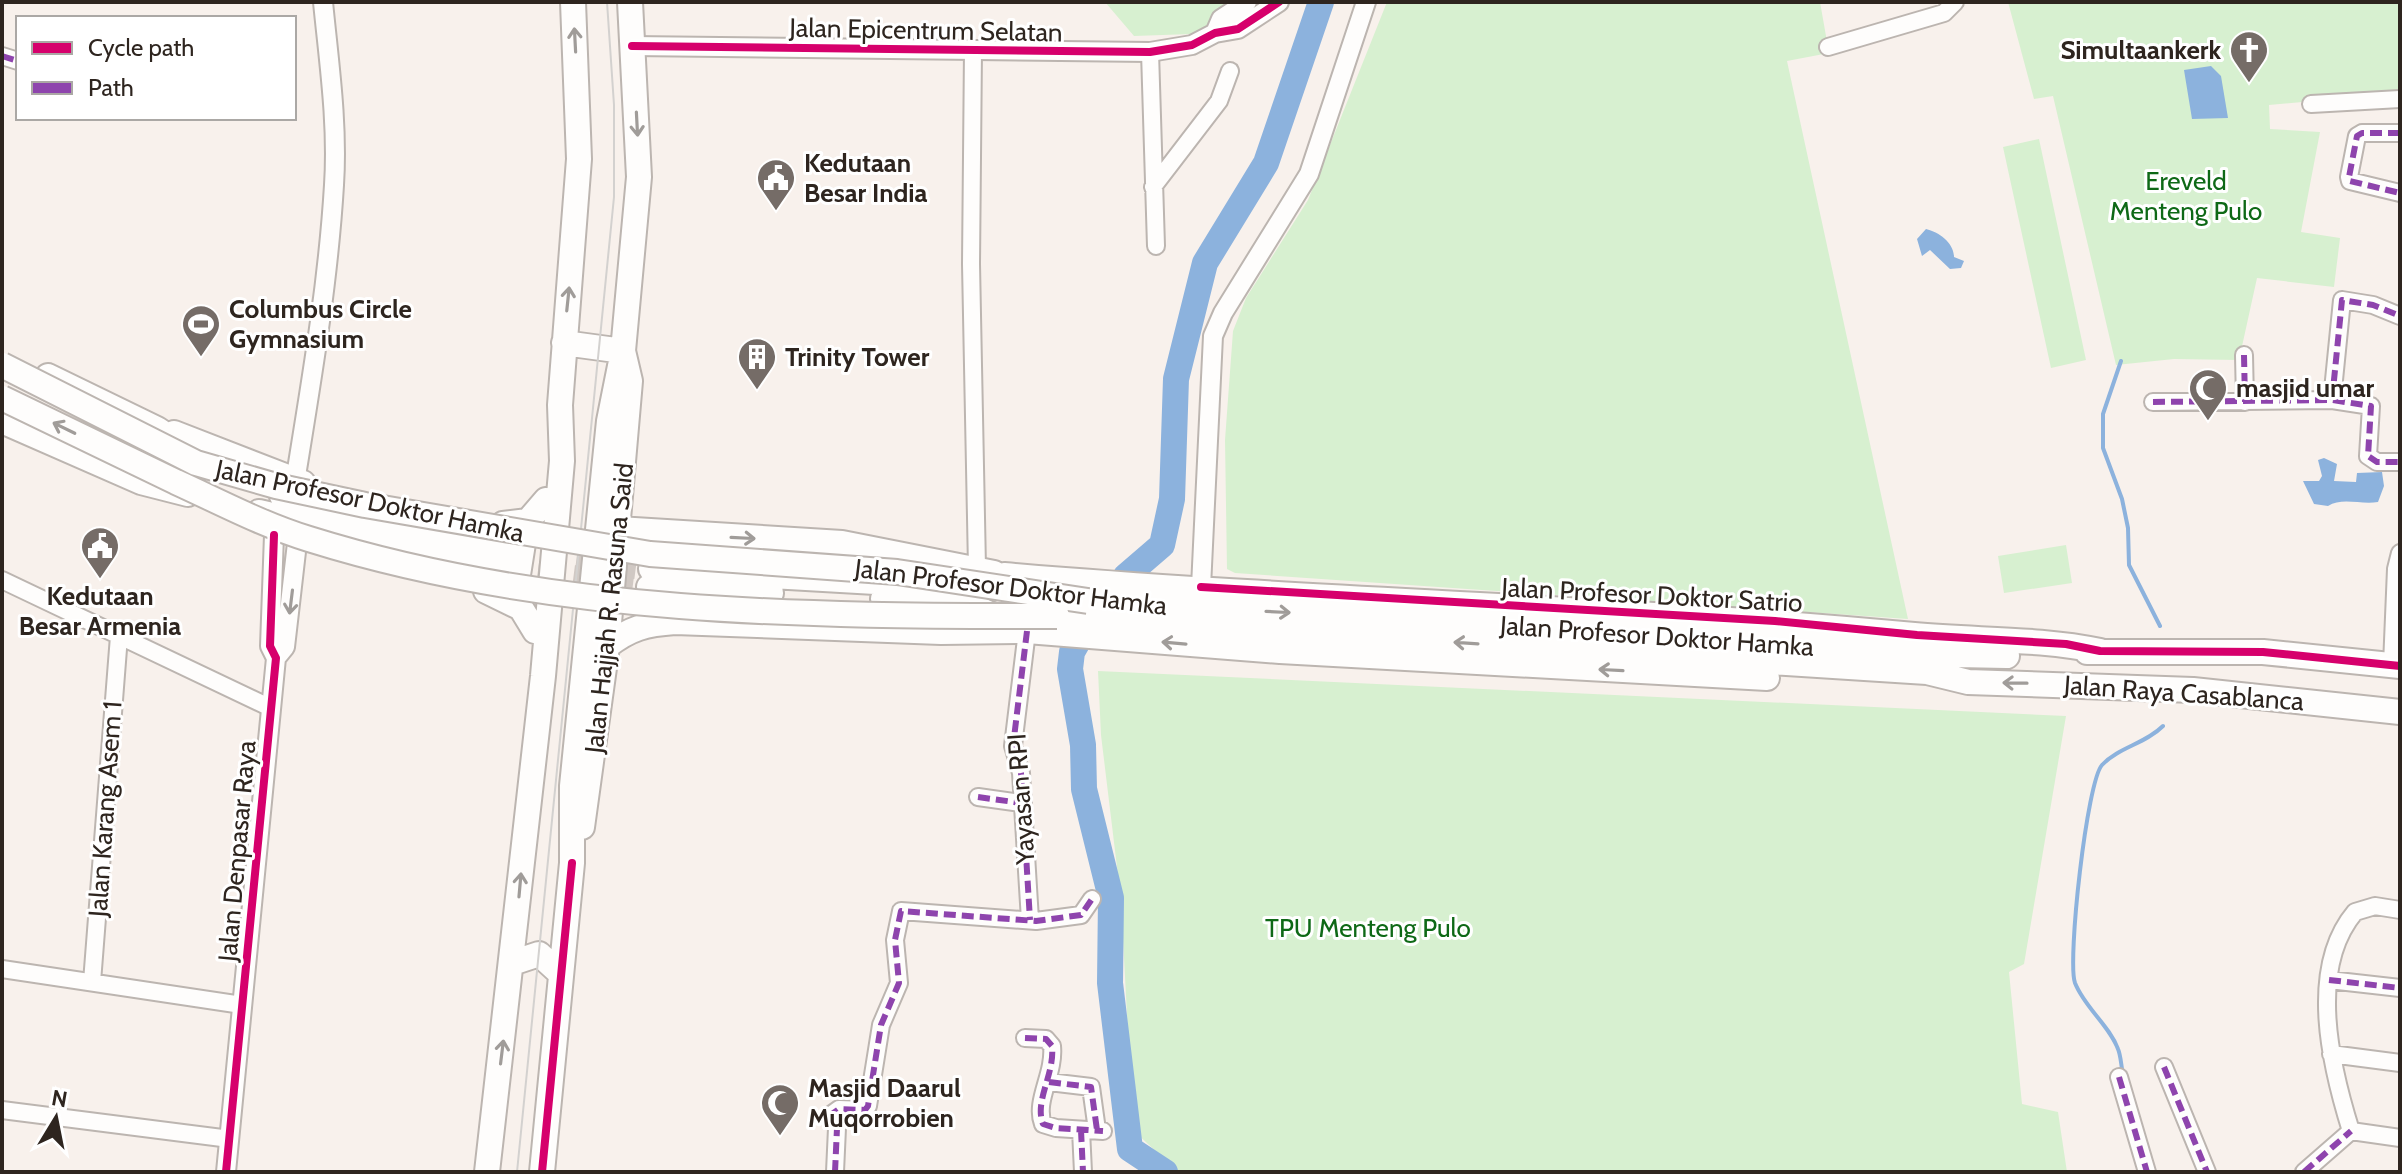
<svg xmlns="http://www.w3.org/2000/svg" width="2402" height="1174" font-family="Cabin,sans-serif">
<rect width="100%" height="100%" fill="#f8f1ec"/>
<path fill="#d7f0d0" d="M1105,2H1253L1192,34L1134,36Z
M1387,2H1820L1829,53L1787,61L1908,619L1235,573L1227,569L1225,440L1233,331L1246,298L1308,200Z
M2008,2H2400V93L2269,105L2270,129L2320,132L2301,232L2340,238L2334,287L2257,278L2239,360L2174,359L2116,365L2053,96L2034,99Z
M2039,139L2086,360L2051,368L2003,147Z
M2066,545L2072,583L2004,593L1998,556Z
M1098,671L2066,716L2024,964L2009,972L2022,1104L2058,1112L2067,1172H1178L1133,1130L1121,900L1101,735Z"/>
<path fill="#8cb2dd" d="M2211,66L2221,76L2228,118L2192,119L2184,70Z
M1926,229C1939,232 1954,243 1954,257L1964,261L1961,268L1950,269L1930,250L1922,256L1917,239Z
M2324,458L2337,464L2334,481L2356,482L2357,473L2382,472L2384,486L2378,502C2361,505 2342,497 2328,506L2314,504L2303,481H2319L2322,476L2318,460Z"/>
<g fill="none" stroke-linecap="round" stroke-linejoin="round">
<path stroke="#8cb2dd" stroke-width="4" d="M2121,361L2103,414V448L2122,499L2128,528L2129,565L2160,626
M2123,1074C2121,1066 2121,1056 2118,1049C2109,1025 2085,1008 2075,983C2067,961 2087,781 2102,765C2119,747 2145,744 2163,726"/>
<path stroke="#8cb2dd" stroke-width="26" d="M1126,576L1162,545L1172,499L1176,379L1205,263L1266,163L1321,2
M1080,638L1072,652L1070,669L1083,745L1084,789L1111,898L1110,983L1130,1149L1165,1172"/>
<path stroke="#d0c8c3" stroke-width="24" stroke-dasharray="24 12" stroke-linecap="butt" d="M505,550L651,569
M502,568L649,587"/>
<defs>
<path id="minor" d="M1828,47L1944,13L1955,2
M973,50L971,264L977,568
M1150,52L1156,246
M2,56L18,61
M2311,104L2400,99
M2400,133H2362L2357,136L2349,177L2350,181L2400,193
M1153,187L1219,101L1230,71
M2244,355L2245,402
M2332,400L2342,300L2373,305L2400,316
M2153,402L2332,400L2371,406L2368,456L2377,462H2400
M2,580L271,708
M1027,631L1013,746L1021,773L1030,920
M2392,665L2396,569L2400,553
M978,797L1021,803
M2400,910L2375,906L2355,912C2307,969 2331,1067 2351,1131L2400,1138
M2,969L242,1005
M2329,980L2400,988
M92,982L119,636
M1025,1038L1046,1039L1052,1046C1055,1074 1034,1101 1043,1124L1056,1128L1103,1131
M2331,1054L2400,1063
M2164,1067L2207,1172
M2119,1077L2147,1172
M1049,1082L1091,1087L1097,1130
M2,1110L230,1139
M1081,1130L1083,1172
M835,1172L837,1128L832,1114L839,1109L865,1110L868,1106L881,1025L899,983L895,940L901,911L1036,921L1081,915L1092,899
M2304,1172L2351,1131"/>
<path id="tertiary" d="M1215,33L1221,19L1247,2
M632,46L1150,52L1192,45L1215,33L1238,29L1279,2
M295,482C311,383 328,285 334,185C338,124 329,63 323,2
M1201,587L1213,336L1223,313L1309,174L1366,2
M276,658L285,647L297,543
M226,1172L276,658L270,646L274,535"/>
<path id="primary" d="M48,376L157,429L188,450
M2,421L141,482L188,494
M174,433L303,483
M282,496L324,510L505,550
M259,512L502,568
M503,524L528,521L546,500
M618,529L842,543L994,573
M651,569L910,584
M970,580L1004,575C1307,601 1612,606 1914,635C1976,641 2039,638 2100,651
M649,587L771,593
M486,591L521,608L535,631
M494,591L517,581L524,537L517,528L504,525
M883,599L966,603L1027,631L1280,651L1767,678
M1088,601L1907,654L2007,656
M1057,616L1927,672L1968,682L2193,690L2400,712
M607,646C630,628 646,624 675,622L941,632L1020,631
M2087,652H2263L2400,666
M582,827L607,646L630,381L623,351L639,177L630,2
M512,963L539,954L561,974
M487,1172L543,676L562,461L560,405L579,159L573,2
M542,1172L572,863V786L609,421L623,351L564,343"/>
</defs>
<use href="#minor" stroke="#bcb5b0" stroke-width="20"/>
<use href="#tertiary" stroke="#bcb5b0" stroke-width="22"/>
<use href="#primary" stroke="#bcb5b0" stroke-width="28"/>
<use href="#minor" stroke="#fefdfc" stroke-width="16"/>
<use href="#tertiary" stroke="#fefdfc" stroke-width="18"/>
<use href="#primary" stroke="#fefdfc" stroke-width="24"/>
<path stroke="#d3d1cf" stroke-width="2" d="M517,1172L614,197V105L607,2"/>
<defs>
<path id="primary-bridge" d="M2,365L196,463L276,486L365,505L650,554L897,572L1088,601
M2,398C60,426 118,454 176,482C220,502 263,525 309,539C552,615 806,616 1057,616"/>
</defs>
<use href="#primary-bridge" stroke="#bcb5b0" stroke-width="28" stroke-linecap="butt"/>
<use href="#primary-bridge" stroke="#fefdfc" stroke-width="24"/>
<path stroke="#8e44ad" stroke-width="6" stroke-dasharray="12 6" stroke-linecap="butt" d="M2,56L18,61
M2400,133H2362L2357,136L2349,177L2350,181L2400,193
M2244,355L2245,402
M2332,400L2342,300L2373,305L2400,316
M2153,402L2332,400L2371,406L2368,456L2377,462H2400
M1027,631L1013,746L1021,773L1030,920
M978,797L1021,803
M2329,980L2400,988
M1025,1038L1046,1039L1052,1046C1055,1074 1034,1101 1043,1124L1056,1128L1103,1131
M2164,1067L2207,1172
M2119,1077L2147,1172
M1049,1082L1091,1087L1097,1130
M1081,1130L1083,1172
M835,1172L837,1128L832,1114L839,1109L865,1110L868,1106L881,1025L899,983L895,940L901,911L1036,921L1081,915L1092,899
M2304,1172L2351,1131"/>
<defs>
<path id="cycleway" d="M632,46L1150,52L1192,45L1215,33L1238,29L1279,2
M1201,587L1775,621L1917,635L2066,644L2100,651L2263,652L2400,666
M226,1172L276,658L270,646L274,535
M542,1172L572,863"/>
</defs>
<use href="#cycleway" stroke="#fff" stroke-width="13"/>
<use href="#cycleway" stroke="#d6006c" stroke-width="8"/>
</g>
<defs><path id="oneway-shaft" d="M-6 0H5M1.5-3L5.5 0L1.5 3" fill="none" stroke-width="1.6" stroke-linecap="round" stroke-linejoin="round" transform="scale(2)"/></defs>
<g stroke="#a09c99">
<use href="#oneway-shaft" transform="translate(575 40) rotate(-93)"/>
<use href="#oneway-shaft" transform="translate(637 124) rotate(87)"/>
<use href="#oneway-shaft" transform="translate(568 299) rotate(-84)"/>
<use href="#oneway-shaft" transform="translate(64 428) rotate(-154)"/>
<use href="#oneway-shaft" transform="translate(743 538) rotate(3)"/>
<use href="#oneway-shaft" transform="translate(291 602) rotate(97)"/>
<use href="#oneway-shaft" transform="translate(1278 612) rotate(3)"/>
<use href="#oneway-shaft" transform="translate(1174 643) rotate(-175)"/>
<use href="#oneway-shaft" transform="translate(1466 643) rotate(-176)"/>
<use href="#oneway-shaft" transform="translate(1611 670) rotate(-177)"/>
<use href="#oneway-shaft" transform="translate(2015 683) rotate(-179)"/>
<use href="#oneway-shaft" transform="translate(520 885) rotate(-85)"/>
<use href="#oneway-shaft" transform="translate(502 1052) rotate(-83)"/>
</g>
<defs>
<symbol id="church-pin" viewBox="-11 -11 22 30"><path d="M0 17L-7.5 6A9.5 9.5 0 1 1 7.5 6Z" fill="#756c67" stroke="#fff"/><path d="M-1.2-6h2.4v3.5h3.3v2.4h-3.3V6h-2.4V-.1h-3.3v-2.4h3.3Z" fill="#fff"/></symbol>
<symbol id="civic-pin" viewBox="-11 -11 22 30"><path d="M0 17L-7.5 6A9.5 9.5 0 1 1 7.5 6Z" fill="#756c67" stroke="#fff"/><path d="M-.6-6.5H3V-4.5H.6V-3L4-1V1h2V6H-6V1h2V-1L-.6-3ZM-1.2 2.5V6h2.4V2.5Z" fill="#fff"/></symbol>
<symbol id="stadium-pin" viewBox="-11 -11 22 30"><path d="M0 17L-7.5 6A9.5 9.5 0 1 1 7.5 6Z" fill="#756c67" stroke="#fff"/><path d="M0-5a6.5 5 0 1 0 0 10a6.5 5 0 1 0 0-10ZM-3.5-1.8h7v3.6h-7Z" fill="#fff"/></symbol>
<symbol id="building-pin" viewBox="-11 -11 22 30"><path d="M0 17L-7.5 6A9.5 9.5 0 1 1 7.5 6Z" fill="#756c67" stroke="#fff"/><path d="M-4-6H4V6H1V3H-1V6H-4ZM-2.5-4.3h1.7v1.8h-1.7ZM.8-4.3h1.7v1.8H.8ZM-2.5-1h1.7V.8h-1.7ZM.8-1h1.7V.8H.8Z" fill="#fff"/></symbol>
<symbol id="mosque-pin" viewBox="-11 -11 22 30"><path d="M0 17L-7.5 6A9.5 9.5 0 1 1 7.5 6Z" fill="#756c67" stroke="#fff"/><path d="M3.5-4.9A6 6 0 1 0 3.5 4.9A5 5 0 1 1 3.5-4.9Z" fill="#fff"/></symbol>
</defs>
<g fill-rule="evenodd">
<use href="#church-pin" x="2227" y="28" width="44" height="60"/>
<use href="#civic-pin" x="754" y="156" width="44" height="60"/>
<use href="#stadium-pin" x="179" y="302" width="44" height="60"/>
<use href="#building-pin" x="735" y="335" width="44" height="60"/>
<use href="#mosque-pin" x="2186" y="366" width="44" height="60"/>
<use href="#civic-pin" x="78" y="524" width="44" height="60"/>
<use href="#mosque-pin" x="758" y="1081" width="44" height="60"/>
</g>
<g text-anchor="middle" stroke-width="6" stroke-linejoin="round" paint-order="stroke">
<g font-size="26" fill="#2e251f" stroke="#fff">
<text transform="translate(926 30) rotate(1)" y="9">Jalan Epicentrum Selatan</text>
<text transform="translate(370 501) rotate(12)" y="9">Jalan Profesor Doktor Hamka</text>
<text transform="translate(1011 587) rotate(7)" y="9">Jalan Profesor Doktor Hamka</text>
<text transform="translate(1652 595) rotate(3)" y="9">Jalan Profesor Doktor Satrio</text>
<text transform="translate(609 608) rotate(-84)" y="9">Jalan Hajjah R. Rasuna Said</text>
<text transform="translate(1657 636) rotate(4)" y="9">Jalan Profesor Doktor Hamka</text>
<text transform="translate(2184 693) rotate(4)" y="9">Jalan Raya Casablanca</text>
<text transform="translate(1021 799) rotate(-94)" y="9">Yayasan RPI</text>
<text transform="translate(105 809) rotate(-86)" y="9">Jalan Karang Asem 1</text>
<text transform="translate(237 851) rotate(-85)" y="9">Jalan Denpasar Raya</text>
</g>
<g font-size="26" font-weight="bold" fill="#2e251f" stroke="#fff" text-anchor="start">
<text x="2221" y="59" text-anchor="end">Simultaankerk</text>
<text x="804" y="172">Kedutaan<tspan x="804" dy="30">Besar India</tspan></text>
<text x="229" y="318">Columbus Circle<tspan x="229" dy="30">Gymnasium</tspan></text>
<text x="785" y="366">Trinity Tower</text>
<text x="2236" y="397">masjid umar</text>
<text x="100" y="605" text-anchor="middle">Kedutaan<tspan x="100" dy="30">Besar Armenia</tspan></text>
<text x="808" y="1097">Masjid Daarul<tspan x="808" dy="30">Muqorrobien</tspan></text>
</g>
<g font-size="26" fill="#0e6916" stroke="#fff">
<text x="2186" y="190">Ereveld<tspan x="2186" dy="30">Menteng Pulo</tspan></text>
<text x="1368" y="937">TPU Menteng Pulo</text>
</g>
</g>
<rect width="2402" height="1174" fill="none" stroke="#2e251f" stroke-width="8"/>
<rect x="16" y="16" width="280" height="104" fill="#ffffff" stroke="#aba8a5" stroke-width="2"/>
<rect x="32" y="42" width="40" height="12" fill="#d6006c" stroke="#aba8a5" stroke-width="2"/>
<text x="88" y="56" font-size="24" fill="#2e251f">Cycle path</text>
<rect x="32" y="82" width="40" height="12" fill="#8e44ad" stroke="#aba8a5" stroke-width="2"/>
<text x="88" y="96" font-size="24" fill="#2e251f">Path</text>
<g transform="translate(56 1118) rotate(10)" stroke="#ffffff" stroke-width="6" paint-order="stroke">
<path d="M0-6L14 30L0 20L-14 30Z" fill="#2e251f"/>
<text y="-12" font-size="22" font-weight="bold" text-anchor="middle" fill="#2e251f">N</text>
</g>
</svg>
